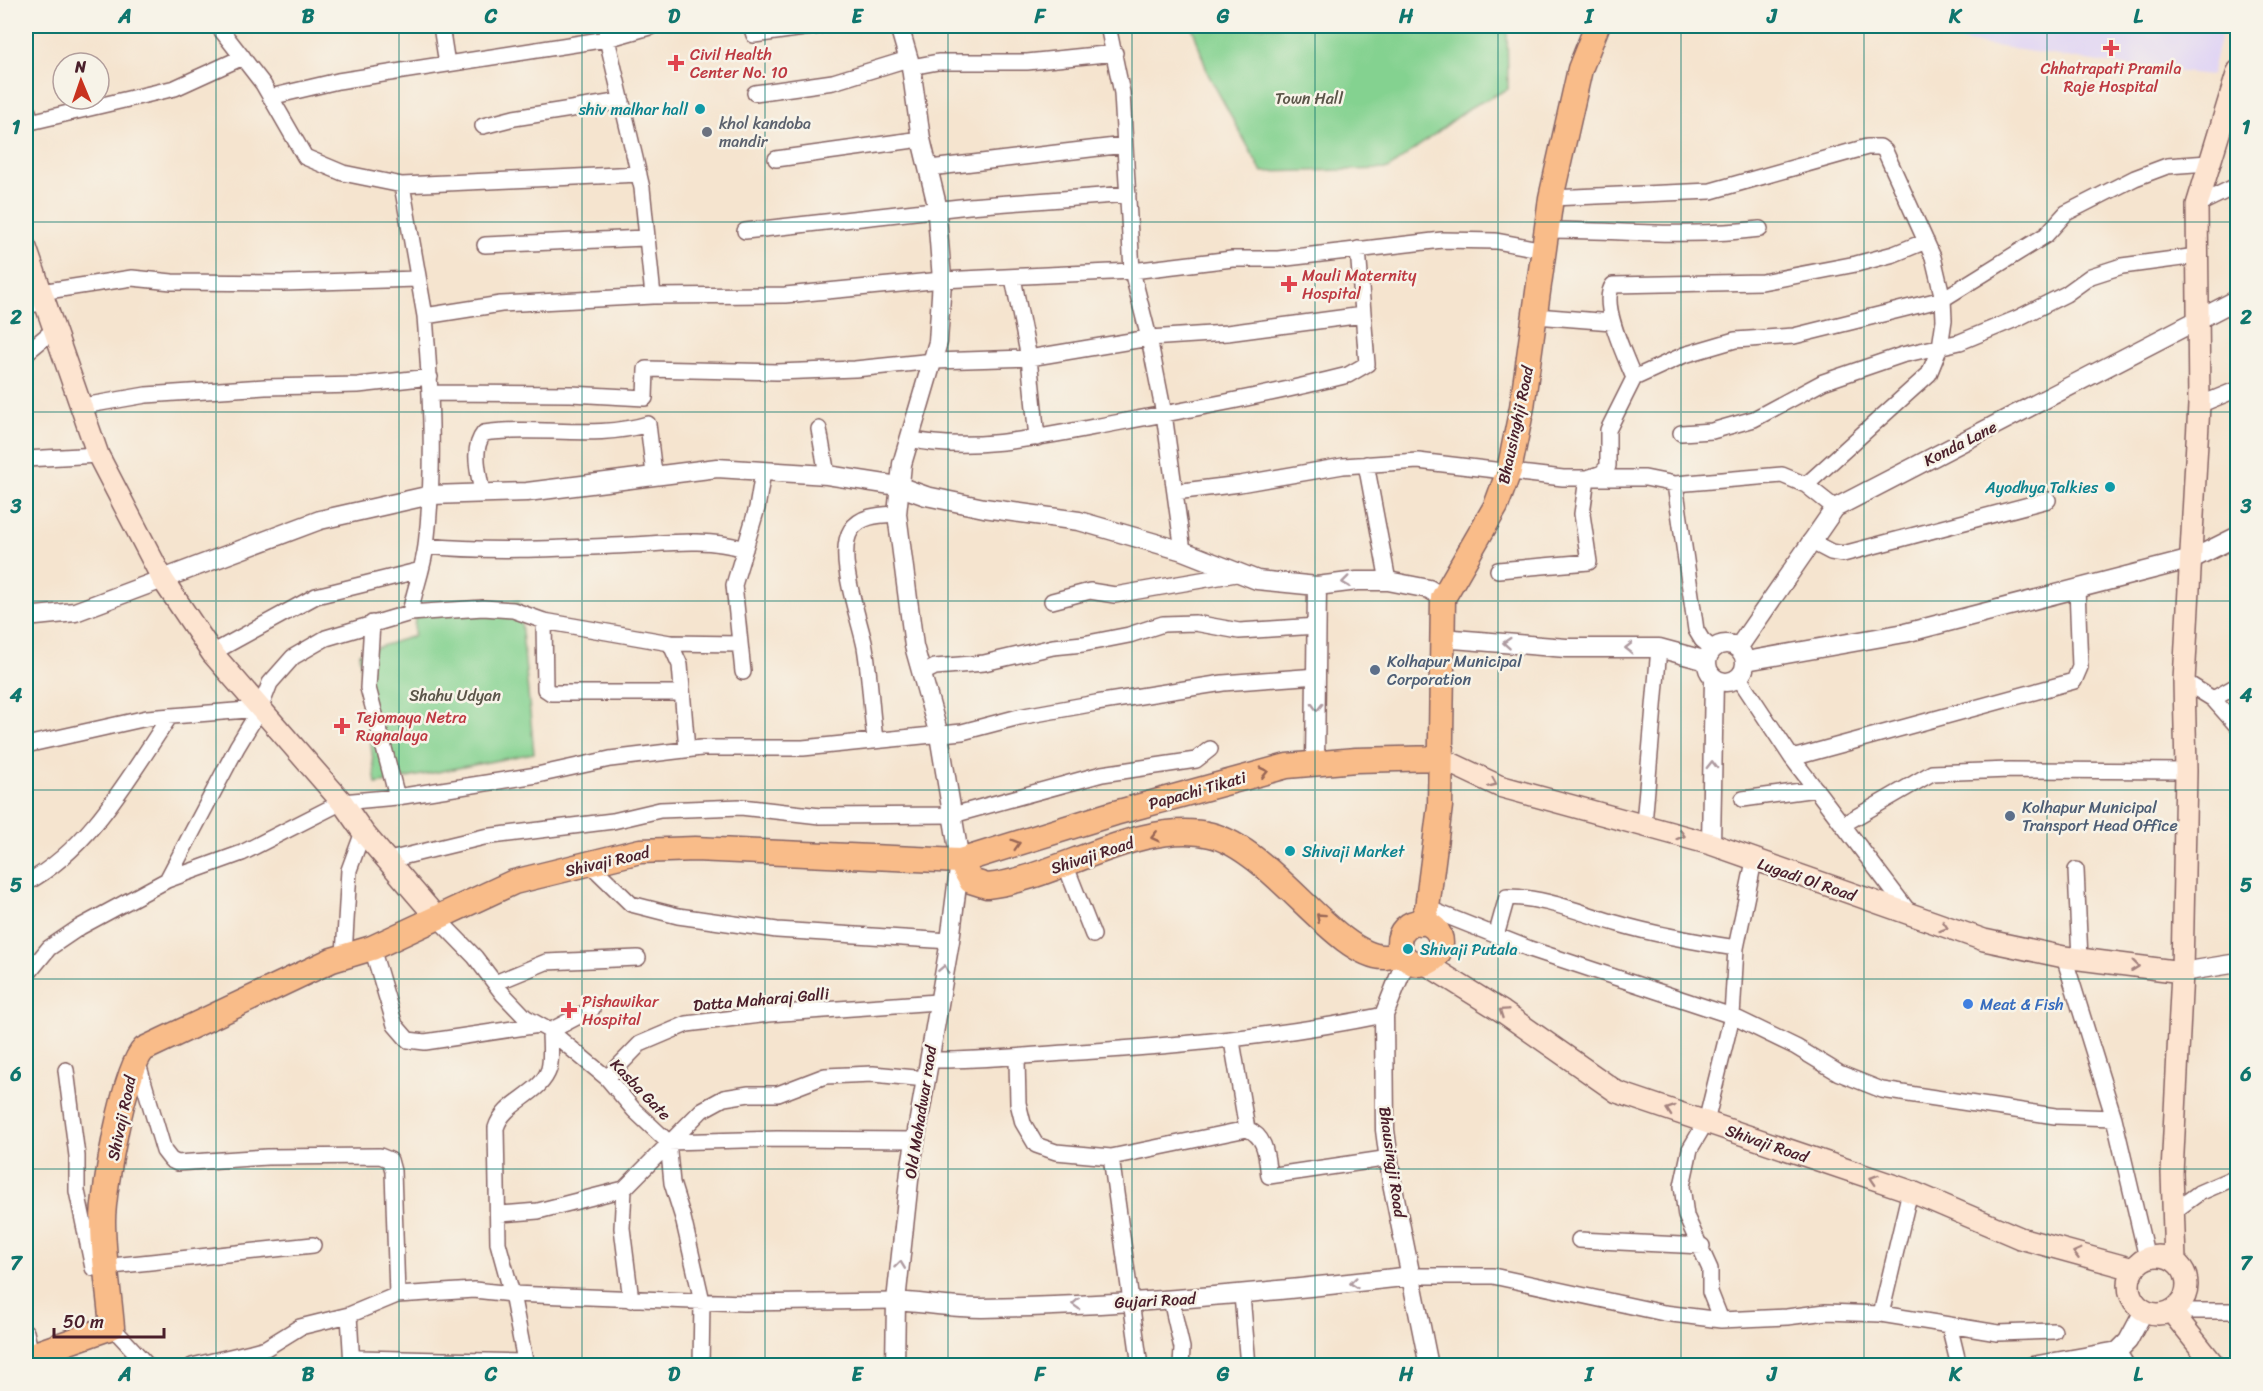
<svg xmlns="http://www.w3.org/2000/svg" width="2263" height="1391" font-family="Sriracha,sans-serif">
<rect width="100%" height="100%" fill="#f7f3e8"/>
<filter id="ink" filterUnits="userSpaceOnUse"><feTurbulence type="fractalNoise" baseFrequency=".0167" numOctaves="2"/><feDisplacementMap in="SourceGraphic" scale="12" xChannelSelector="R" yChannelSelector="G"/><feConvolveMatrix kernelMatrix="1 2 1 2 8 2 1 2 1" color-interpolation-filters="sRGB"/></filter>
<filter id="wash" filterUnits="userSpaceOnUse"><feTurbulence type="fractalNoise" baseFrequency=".008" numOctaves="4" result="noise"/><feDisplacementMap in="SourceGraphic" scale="24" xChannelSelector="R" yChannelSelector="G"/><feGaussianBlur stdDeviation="1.35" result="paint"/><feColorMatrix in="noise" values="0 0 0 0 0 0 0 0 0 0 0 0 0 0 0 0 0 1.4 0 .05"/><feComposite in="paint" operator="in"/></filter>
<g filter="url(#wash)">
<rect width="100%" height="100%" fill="#f5e4cf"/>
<path fill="#e0d4f4" d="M1861,26H2223L2211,75L2120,65Z"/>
<path fill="#84d290" stroke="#67785e" stroke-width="1.5" d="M1192,26H1507L1508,89L1471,107L1388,169L1262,172L1208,74Z
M519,601L534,753L376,784L359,653L414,636L415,615Z"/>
</g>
<g filter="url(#ink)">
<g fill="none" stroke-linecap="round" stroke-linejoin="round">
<defs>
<path id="minor" d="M218,26L263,84L305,157L343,173L402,185L425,316L501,304L653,296L785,295L942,280L1132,271L1232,259H1278L1442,240L1496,241L1544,250
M441,26L447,64
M606,26L607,39L642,188L653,296
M751,26L754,35L818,26
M1108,26L1122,93L1132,271L1149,338L1164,414L1183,551
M911,67L938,62H1027L1115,53
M755,93L833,82L908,59
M270,97L338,81L607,39L653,26
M26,105L31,121
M26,123L175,88L243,57
M483,126L514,118L622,101
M776,159L921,139
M930,168L1124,145
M402,185L639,174
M1551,198L1711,191L1867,147H1880L1885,151L1933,257L1943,299L1944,320L1940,347L1929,374L1806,485
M2197,205L2238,185
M1547,230C1620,230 1687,238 1760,229
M745,231L969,206L1128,194
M485,245L645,238
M1013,278L1029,358L1037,438
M41,292L132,278L172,282L283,283L418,279
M26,306L45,302
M1536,316L1612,322
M26,353L55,329
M1634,378C1626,358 1599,303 1613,285L1762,282L1856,264L1894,254L1926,241
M431,393L571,394L645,398L646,369L777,372L855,369L934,361L1029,358L1149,338L1227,333L1363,315
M2199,405L2238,389
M83,406L146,395L265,387L358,385L430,377
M819,429L827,475
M1681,433L1712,431L1754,419L1823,382L1902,355L1960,342L2018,318L2066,294L2091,276L2122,266L2197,256
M909,439C975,454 1055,434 1121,422C1197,408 1273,394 1348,375L1367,364L1358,249
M26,459L98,455
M1366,464L1388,581
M1675,484L1696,630L1702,640L1713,649
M1175,492L1240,484L1343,466L1418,461L1563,478H1645L1675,484L1782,475L1806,485L1835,508
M482,493C479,473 471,449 484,433C538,425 595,440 648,424L654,474
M1810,541L1831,552L1843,554L2048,500
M426,546C488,552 551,549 613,546C659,545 700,536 745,549
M1498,570L1589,562L1582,514L1587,478L1602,473L1608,466V430L1634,378L1684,355L1735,340L1794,336L1943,299L2046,235L2066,213L2135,178L2167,166L2208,163
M1052,601L1090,591L1115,595L1236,574
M410,613L483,608L513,610L544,621L670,643L680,665L687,750
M544,621L545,689L551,693H682
M372,623L368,688L397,797
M670,643L739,644
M212,653L316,596L421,570
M743,672L734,585L757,508L763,472
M921,674L935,667L984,663L1053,647L1083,644L1129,635L1163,624L1195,623L1239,631L1317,626
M1739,678L1792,758L1912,916
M2184,681L2213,699L2238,727
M2213,699L2238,685
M875,739C871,709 870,677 865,647C860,620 835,555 851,530C861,515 880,515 897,514
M26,745L147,718L260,709
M1792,758L2074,681L2080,667L2077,588
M1743,799L1816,789
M1644,824L1659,648
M1844,824L1932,773L2009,770L2186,771
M389,860L484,837L613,821L660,810L741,807L820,816L953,815L1102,774L1196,760L1210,749
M1065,864L1093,935
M591,865L631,904L678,916L777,930L950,941
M2076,870L2080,959
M167,880L242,853L342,802L397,797L537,775L610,759L701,748H803L962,732L1019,717L1096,703L1223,683L1317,676
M26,883C91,848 130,775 170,716
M1427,908L1530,949L1732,1016L1796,1047L1839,1073L1882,1090L2055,1116L2114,1118
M437,918L475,957L503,994L525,1017L550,1031L607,1078L634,1110L668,1142L777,1139L914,1140
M1496,936L1507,897C1545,897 1583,914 1619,924C1657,935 1697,942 1736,948
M372,948L395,1025L408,1040L425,1042L539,1025
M344,955L349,870L363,832
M2064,957L2114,1118L2147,1258
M26,976L49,948L80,927L167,880L237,747L260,709L270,683L293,657L326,638L410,613C414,591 423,569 426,546C435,470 431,393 425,316
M495,983L546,962L638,958
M1232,1041L1247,1129
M1017,1059L1018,1103L1023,1123L1036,1145L1056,1152L1111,1157L1247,1129C1267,1137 1266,1156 1269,1176L1390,1158
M137,1060L164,1151L171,1160L177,1163L267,1157L380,1156L390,1160L393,1171L397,1295
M929,1060C980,1061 1029,1055 1080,1052C1183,1045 1283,1036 1384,1015
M66,1070L77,1156V1191L93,1268L313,1245
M607,1078L640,1044L687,1024L768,1014L937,1002
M668,1142L672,1183L683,1218L702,1301L701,1366
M1111,1157L1140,1366
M624,1189L622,1228L631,1300
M2173,1212L2199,1193L2238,1176
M500,1214L538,1211L624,1189L702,1110L724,1098L749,1094H778L825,1076L873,1074L926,1079
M1579,1240L1702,1246
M1412,1276H1493L1664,1313L1721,1320L1787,1317L1826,1312L1881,1314L1949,1325L1959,1366
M1242,1295L1248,1366
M1171,1300L1182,1348L1181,1366
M2171,1311H2238
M1881,1314L1910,1191
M349,1315L352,1366
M1721,1320L1710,1292V1269L1686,1216L1682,1186L1690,1149L1706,1122L1732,1016L1736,948L1754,861
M1949,1325L1998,1333L2054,1331
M112,1327L148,1366
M26,1332L31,1355
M2118,1351L2127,1366
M359,1358L526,1362
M192,1366L251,1352L266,1348L300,1327L349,1315L397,1295L474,1290L512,1294L498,1243L496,1128C504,1101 540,1096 549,1069C552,1058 550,1043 550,1031L592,1009
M526,1366L512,1294L743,1303L896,1301"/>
<path id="tertiary" d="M26,617L75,612L320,520L431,495L527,492L717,468L827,475L898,486L926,496L984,508L1079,521L1183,551L1257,580L1317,586L1357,581H1388L1429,589L1443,598
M1441,638L1566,648H1659L1707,661
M1707 663a19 19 0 1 1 38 0a19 19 0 1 1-38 0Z
M1738,648L1835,508L2238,299
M1746,661L1905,633L2192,559L2238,536
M1315,762L1317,586
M1711,844L1714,679
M1406,960L1384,1015L1385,1130L1392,1183L1429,1366
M2182,972L2238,963
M896,1301C925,1303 954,1308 982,1308C1126,1306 1270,1292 1412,1276
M895,1366L896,1301L910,1171L950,941L960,861L939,735L914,646L897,514L902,464L938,342L942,280L936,201L921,139L911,67L899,26
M2032,1366L2118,1351L2128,1341L2144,1311"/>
<path id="secondary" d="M26,248L98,455L163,580L212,653L342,802L363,832L437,918
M1440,758L1499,786L1711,844L1984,940L2064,957L2182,972
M1426,964L1503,1012L1617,1092L1910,1191L2020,1238L2133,1269
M2129 1285a29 29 0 1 1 58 0a29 29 0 1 1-58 0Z
M2175,1261L2172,1173L2182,972L2186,771L2184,681L2199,405L2197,205L2238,71
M2171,1311L2215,1366"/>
<path id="trunk" d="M960,861L971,881L987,886C1057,879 1140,818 1211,835C1273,851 1335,956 1384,957C1389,957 1396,955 1402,954
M1399 943a21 21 0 1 1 42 0a21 21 0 1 1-42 0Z
M1421,923L1427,908L1440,806L1443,598L1496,506L1509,471L1522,407L1551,198L1580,69L1597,26
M26,1357L112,1327C109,1292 103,1256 103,1221C103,1191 124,1068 144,1049L332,960L372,948L514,882L640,851L695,849L960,861L1115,813L1287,766L1356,760L1440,758"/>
</defs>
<use href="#minor" stroke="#866464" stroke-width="18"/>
<use href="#tertiary" stroke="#866464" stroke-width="21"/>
<use href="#secondary" stroke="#866464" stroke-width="24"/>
<use href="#trunk" stroke="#866464" stroke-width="27"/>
<use href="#minor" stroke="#fff" stroke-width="15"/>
<use href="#tertiary" stroke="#fff" stroke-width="18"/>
<use href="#secondary" stroke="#fde4d0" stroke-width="21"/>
<use href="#trunk" stroke="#f9bc89" stroke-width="24"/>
</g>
<defs><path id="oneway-chevron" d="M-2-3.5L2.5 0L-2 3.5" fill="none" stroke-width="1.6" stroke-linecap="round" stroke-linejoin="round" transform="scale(1.5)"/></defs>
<g stroke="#ae9aa0">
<use href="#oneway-chevron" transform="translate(1346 582) rotate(173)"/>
<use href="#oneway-chevron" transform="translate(1507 643) rotate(-176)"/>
<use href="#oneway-chevron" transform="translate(1629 648) rotate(-180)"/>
<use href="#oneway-chevron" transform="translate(1317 707) rotate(91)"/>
<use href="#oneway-chevron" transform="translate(1712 765) rotate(-89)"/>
<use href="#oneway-chevron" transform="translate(944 969) rotate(-79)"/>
<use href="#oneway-chevron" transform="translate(900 1265) rotate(-83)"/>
<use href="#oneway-chevron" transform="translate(1354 1283) rotate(174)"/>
<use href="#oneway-chevron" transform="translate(1076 1304) rotate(178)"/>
</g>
<g stroke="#965">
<use href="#oneway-chevron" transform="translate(1264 772) rotate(-13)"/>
<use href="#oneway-chevron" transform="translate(1155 837) rotate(167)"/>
<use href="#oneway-chevron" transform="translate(1016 844) rotate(-17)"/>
<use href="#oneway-chevron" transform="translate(1320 917) rotate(-138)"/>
</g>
<g stroke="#a4827e">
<use href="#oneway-chevron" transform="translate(1493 783) rotate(23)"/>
<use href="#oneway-chevron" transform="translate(1681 835) rotate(17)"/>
<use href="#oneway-chevron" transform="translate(1944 927) rotate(18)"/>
<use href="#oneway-chevron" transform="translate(2135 966) rotate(7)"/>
<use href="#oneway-chevron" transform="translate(1503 1012) rotate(-146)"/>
<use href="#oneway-chevron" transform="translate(1670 1110) rotate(-161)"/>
<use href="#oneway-chevron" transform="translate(1874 1179) rotate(-162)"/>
<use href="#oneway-chevron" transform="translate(2077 1253) rotate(-165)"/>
</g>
</g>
<path fill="none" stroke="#0f766e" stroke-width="1.5" stroke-opacity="0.55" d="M216,26V1366M399,26V1366M582,26V1366M765,26V1366M948,26V1366M1132,26V1366M1315,26V1366M1498,26V1366M1681,26V1366M1864,26V1366M2047,26V1366M26,222H2238M26,412H2238M26,601H2238M26,790H2238M26,979H2238M26,1169H2238"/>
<g fill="#e0444e" stroke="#f7f3e8" stroke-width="2">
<path d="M2108 39h6v6h6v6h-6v6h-6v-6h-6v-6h6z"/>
<path d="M673 54h6v6h6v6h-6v6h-6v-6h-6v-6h6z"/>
<path d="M1286 275h6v6h6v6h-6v6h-6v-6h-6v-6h6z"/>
<path d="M339 717h6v6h6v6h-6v6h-6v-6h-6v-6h6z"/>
<path d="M566 1001h6v6h6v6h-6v6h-6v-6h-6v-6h6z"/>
</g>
<g fill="#0f9aa8" stroke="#f7f3e8" stroke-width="2">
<circle cx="700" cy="109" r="6"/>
<circle cx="2110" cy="487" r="6"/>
<circle cx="1290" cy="851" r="6"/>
<circle cx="1408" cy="949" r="6"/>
</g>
<circle fill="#6b7280" stroke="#f7f3e8" stroke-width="2" cx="707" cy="132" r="6"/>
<g fill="#5c6f8a" stroke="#f7f3e8" stroke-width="2">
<circle cx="1375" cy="670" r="6"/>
<circle cx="2010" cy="816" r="6"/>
</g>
<circle fill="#3f7fe0" stroke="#f7f3e8" stroke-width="2" cx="1968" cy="1004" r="6"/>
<g text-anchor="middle" stroke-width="5" stroke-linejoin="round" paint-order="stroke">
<g font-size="16" fill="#be3a42" stroke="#f7f3e8" text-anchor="start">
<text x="690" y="60">Civil Health<tspan x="690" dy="18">Center No. 10</tspan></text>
<text x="2111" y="74" text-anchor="middle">Chhatrapati Pramila<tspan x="2111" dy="18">Raje Hospital</tspan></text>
<text x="1302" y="281">Mauli Maternity<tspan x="1302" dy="18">Hospital</tspan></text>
<text x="356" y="723">Tejomaya Netra<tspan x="356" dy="18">Rugnalaya</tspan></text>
<text x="582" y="1007">Pishawikar<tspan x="582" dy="18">Hospital</tspan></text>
</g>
<g font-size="16" fill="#5b5549" stroke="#f7f3e8">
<text x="1309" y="104">Town Hall</text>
<text x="455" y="701">Shahu Udyan</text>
</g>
<g font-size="16" fill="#0d838f" stroke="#f7f3e8" text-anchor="end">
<text x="688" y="115">shiv malhar hall</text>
<text x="2098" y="493">Ayodhya Talkies</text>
<text x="1302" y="857" text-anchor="start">Shivaji Market</text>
<text x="1420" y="955" text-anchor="start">Shivaji Putala</text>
</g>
<g font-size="16" fill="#5b616d" stroke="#f7f3e8" text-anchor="start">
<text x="719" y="129">khol kandoba<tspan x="719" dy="18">mandir</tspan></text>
</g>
<g font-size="16" fill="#4a1f2b" stroke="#f7f3e8">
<text transform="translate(1515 425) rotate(-78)" y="6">Bhausinghji Road</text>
<text transform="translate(1960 443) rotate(-27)" y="6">Konda Lane</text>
<text transform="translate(1197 790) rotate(-16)" y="6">Papachi Tikati</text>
<text transform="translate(1092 855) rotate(-18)" y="6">Shivaji Road</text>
<text transform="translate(607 861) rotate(-13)" y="6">Shivaji Road</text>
<text transform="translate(1807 879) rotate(19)" y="6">Lugadi Ol Road</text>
<text transform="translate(761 999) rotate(-5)" y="6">Datta Maharaj Galli</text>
<text transform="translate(641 1089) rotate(46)" y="6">Kasba Gate</text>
<text transform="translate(920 1112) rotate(-81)" y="6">Old Mahadwar raod</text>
<text transform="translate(121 1118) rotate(-78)" y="6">Shivaji Road</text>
<text transform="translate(1767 1143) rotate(19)" y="6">Shivaji Road</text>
<text transform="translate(1393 1162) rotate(82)" y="6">Bhausingji Road</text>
<text transform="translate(1155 1300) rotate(-3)" y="6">Gujari Road</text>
</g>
<g font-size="16" fill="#4e5e75" stroke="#f7f3e8" text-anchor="start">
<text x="1387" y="667">Kolhapur Municipal<tspan x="1387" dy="18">Corporation</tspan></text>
<text x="2022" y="813">Kolhapur Municipal<tspan x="2022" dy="18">Transport Head Office</tspan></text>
</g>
<g font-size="16" fill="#366cbe" stroke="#f7f3e8" text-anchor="start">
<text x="1980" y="1010">Meat &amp; Fish</text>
</g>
</g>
<rect width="2263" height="1391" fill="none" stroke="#f7f3e8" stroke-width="66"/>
<g transform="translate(81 81) rotate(358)"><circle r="28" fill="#f7f3e8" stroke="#b29e9c" stroke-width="1.5"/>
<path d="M0-4.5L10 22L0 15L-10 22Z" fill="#c8321e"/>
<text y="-9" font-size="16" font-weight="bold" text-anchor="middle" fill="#4a1f2b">N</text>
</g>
<path d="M54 1328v9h110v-9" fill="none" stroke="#4a1f2b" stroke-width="3"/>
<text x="63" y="1328" font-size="18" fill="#4a1f2b" stroke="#f7f3e8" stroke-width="4.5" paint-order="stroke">50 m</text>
<rect x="33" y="33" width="2197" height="1325" fill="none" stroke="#0f766e" stroke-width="2"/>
<g font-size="20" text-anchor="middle" font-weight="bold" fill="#0f766e">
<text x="125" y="23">A</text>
<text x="308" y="23">B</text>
<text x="491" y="23">C</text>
<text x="674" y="23">D</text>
<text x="857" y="23">E</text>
<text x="1040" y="23">F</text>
<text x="1223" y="23">G</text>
<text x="1406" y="23">H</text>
<text x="1589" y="23">I</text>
<text x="1772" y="23">J</text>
<text x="1955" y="23">K</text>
<text x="2138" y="23">L</text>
<text x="16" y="134">1</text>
<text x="2246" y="134">1</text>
<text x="16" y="324">2</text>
<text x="2246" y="324">2</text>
<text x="16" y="513">3</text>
<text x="2246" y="513">3</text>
<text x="16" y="702">4</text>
<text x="2246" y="702">4</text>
<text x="16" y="892">5</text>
<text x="2246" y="892">5</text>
<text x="16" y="1081">6</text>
<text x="2246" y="1081">6</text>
<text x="16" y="1270">7</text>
<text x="2246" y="1270">7</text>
<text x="125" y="1381">A</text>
<text x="308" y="1381">B</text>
<text x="491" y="1381">C</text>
<text x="674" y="1381">D</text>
<text x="857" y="1381">E</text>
<text x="1040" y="1381">F</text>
<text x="1223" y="1381">G</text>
<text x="1406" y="1381">H</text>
<text x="1589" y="1381">I</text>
<text x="1772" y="1381">J</text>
<text x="1955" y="1381">K</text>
<text x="2138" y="1381">L</text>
</g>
</svg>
